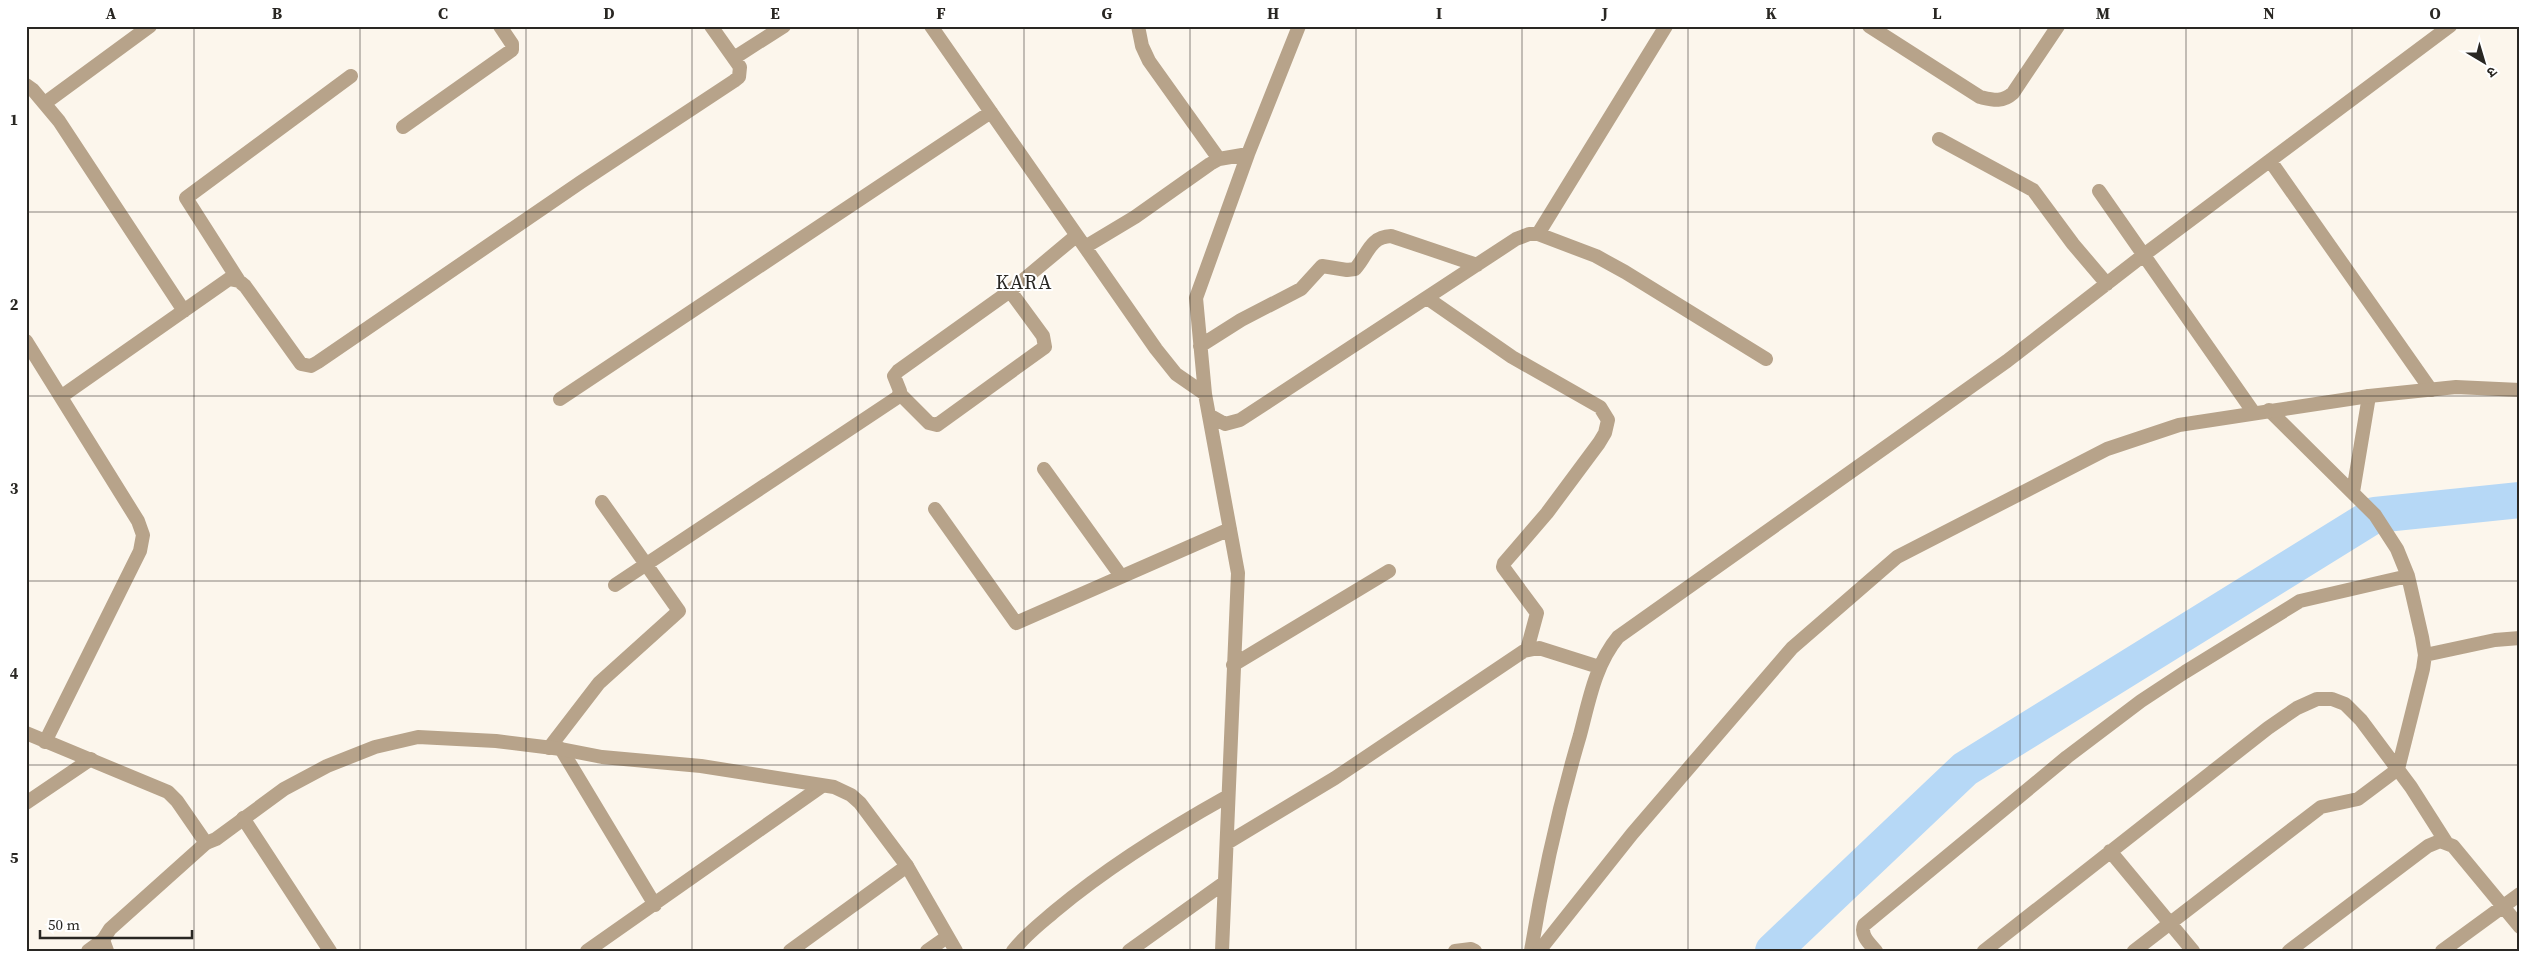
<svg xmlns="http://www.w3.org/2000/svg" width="2546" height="977" font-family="'Source Serif 4','Noto Sans Devanagari',serif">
<rect width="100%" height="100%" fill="#fcf6ec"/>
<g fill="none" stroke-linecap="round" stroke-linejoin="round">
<path stroke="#b6d8f6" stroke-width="36" d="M1773,951L1965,769L2375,515L2520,500"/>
<path stroke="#b7a38a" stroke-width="14" d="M931,26L1156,349L1176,374L1205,394
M1138,26L1142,46L1149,61L1219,159
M1869,26L1980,97C1993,100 2002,103 2013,93L2058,26
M734,58L784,26
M26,85L33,90L59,121L184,311
M45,103L150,26
M403,127L512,50V44L500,26
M1939,139L2033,190L2073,244L2107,284
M2271,162L2431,390
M2099,191L2254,413
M1538,234L1666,26
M1085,247L1135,217L1210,164L1219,159L1248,154
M239,281L186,198L351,76
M1427,298L1512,357L1600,407L1608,420L1605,433L1599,443L1547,513L1504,563L1503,567L1537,613L1527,650
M26,341L138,521L143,535L140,551L45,742
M1200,346L1241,320L1301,289L1322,266L1347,270L1355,269C1368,255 1369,237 1391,236L1477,265
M900,394L929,423L937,425L1045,347L1043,336L1010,291
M62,396L229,279L239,281L245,286L301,364L311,366L318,362L581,182L734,81L739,77L740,67L711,26
M560,399L991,112
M1209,415L1225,424L1240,420L1516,239L1529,234H1538L1596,256L1625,272L1766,359
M1044,469L1121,576
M2353,492L2369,396
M935,509L1016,623L1230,529
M615,585L898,397L900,391L894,376L898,371L1010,291L1076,236
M2425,655L2495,640L2520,638
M1233,665L1389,571
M549,748L599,683L679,611L602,502
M561,749L655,905
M26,803L91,759
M243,818L330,951
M1227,843L1335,778L1524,651L1539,648L1599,667
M2110,851L2193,951
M88,951L103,940
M107,951L103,940L110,929L206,843
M587,951L822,786
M790,951L907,866
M927,951L947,937
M1013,951C1025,935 1040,924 1055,911C1109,866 1167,830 1228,796
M1129,951L1224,883
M1222,951L1238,573L1205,394L1196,298L1248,154L1299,26
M1455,951L1471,949L1475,951
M1531,951C1543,878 1559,806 1580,735C1589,701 1595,665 1618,637L2007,361L2145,254L2450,26
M1876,951C1869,943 1860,935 1864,925L2067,757L2141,701L2185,672L2300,601L2408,576
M1984,951L2268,728L2297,708L2317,699H2332L2345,704L2361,720L2411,787L2446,842
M2134,951L2321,807L2358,799L2398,769L2423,669L2425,655L2422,637L2408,576L2397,549L2375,515L2269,410
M2289,951L2428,846L2440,841L2453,846L2520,927
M2442,951L2520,894"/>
<path stroke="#b7a38a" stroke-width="14" d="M26,733L168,792L177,801L206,843L216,839L284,789L327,766L375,747L418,737L496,741L561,749L602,757L701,766L834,787L851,795L860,803L907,866L956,951
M1539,951L1632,834L1792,648L1897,557L2107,449L2179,425L2369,396L2456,387L2520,390"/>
</g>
<path fill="none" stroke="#292723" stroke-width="1" stroke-opacity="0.55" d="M194,26V951M360,26V951M526,26V951M692,26V951M858,26V951M1024,26V951M1190,26V951M1356,26V951M1522,26V951M1688,26V951M1854,26V951M2020,26V951M2186,26V951M2352,26V951M26,212H2520M26,396H2520M26,581H2520M26,765H2520"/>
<g text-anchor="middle" stroke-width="4" stroke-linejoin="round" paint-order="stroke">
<g font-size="20" letter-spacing="1" fill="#292723" stroke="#fff">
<text x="1024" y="289">KARA</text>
</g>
</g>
<rect width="2546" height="977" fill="none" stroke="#ffffff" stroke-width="55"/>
<g transform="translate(2484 62) rotate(142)" stroke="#ffffff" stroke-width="4" paint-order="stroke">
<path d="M0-4L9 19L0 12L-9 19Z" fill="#292723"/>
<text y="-8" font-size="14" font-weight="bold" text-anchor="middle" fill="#292723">उ</text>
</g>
<path d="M40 930v8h152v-8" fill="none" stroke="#292723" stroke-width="2.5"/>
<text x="48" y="930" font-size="15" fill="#292723" stroke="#ffffff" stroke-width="4" paint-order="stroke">50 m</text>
<rect x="28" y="28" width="2490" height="922" fill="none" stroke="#292723" stroke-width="2"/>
<g font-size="16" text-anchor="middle" font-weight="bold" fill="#292723">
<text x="111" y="19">A</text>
<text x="277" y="19">B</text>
<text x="443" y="19">C</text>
<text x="609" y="19">D</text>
<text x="775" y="19">E</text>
<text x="941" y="19">F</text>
<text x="1107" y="19">G</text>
<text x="1273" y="19">H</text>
<text x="1439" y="19">I</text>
<text x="1605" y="19">J</text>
<text x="1771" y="19">K</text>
<text x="1937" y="19">L</text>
<text x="2103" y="19">M</text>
<text x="2269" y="19">N</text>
<text x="2435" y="19">O</text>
<text x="14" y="125">1</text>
<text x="14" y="310">2</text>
<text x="14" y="494">3</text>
<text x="14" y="679">4</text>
<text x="14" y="863">5</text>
</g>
</svg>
